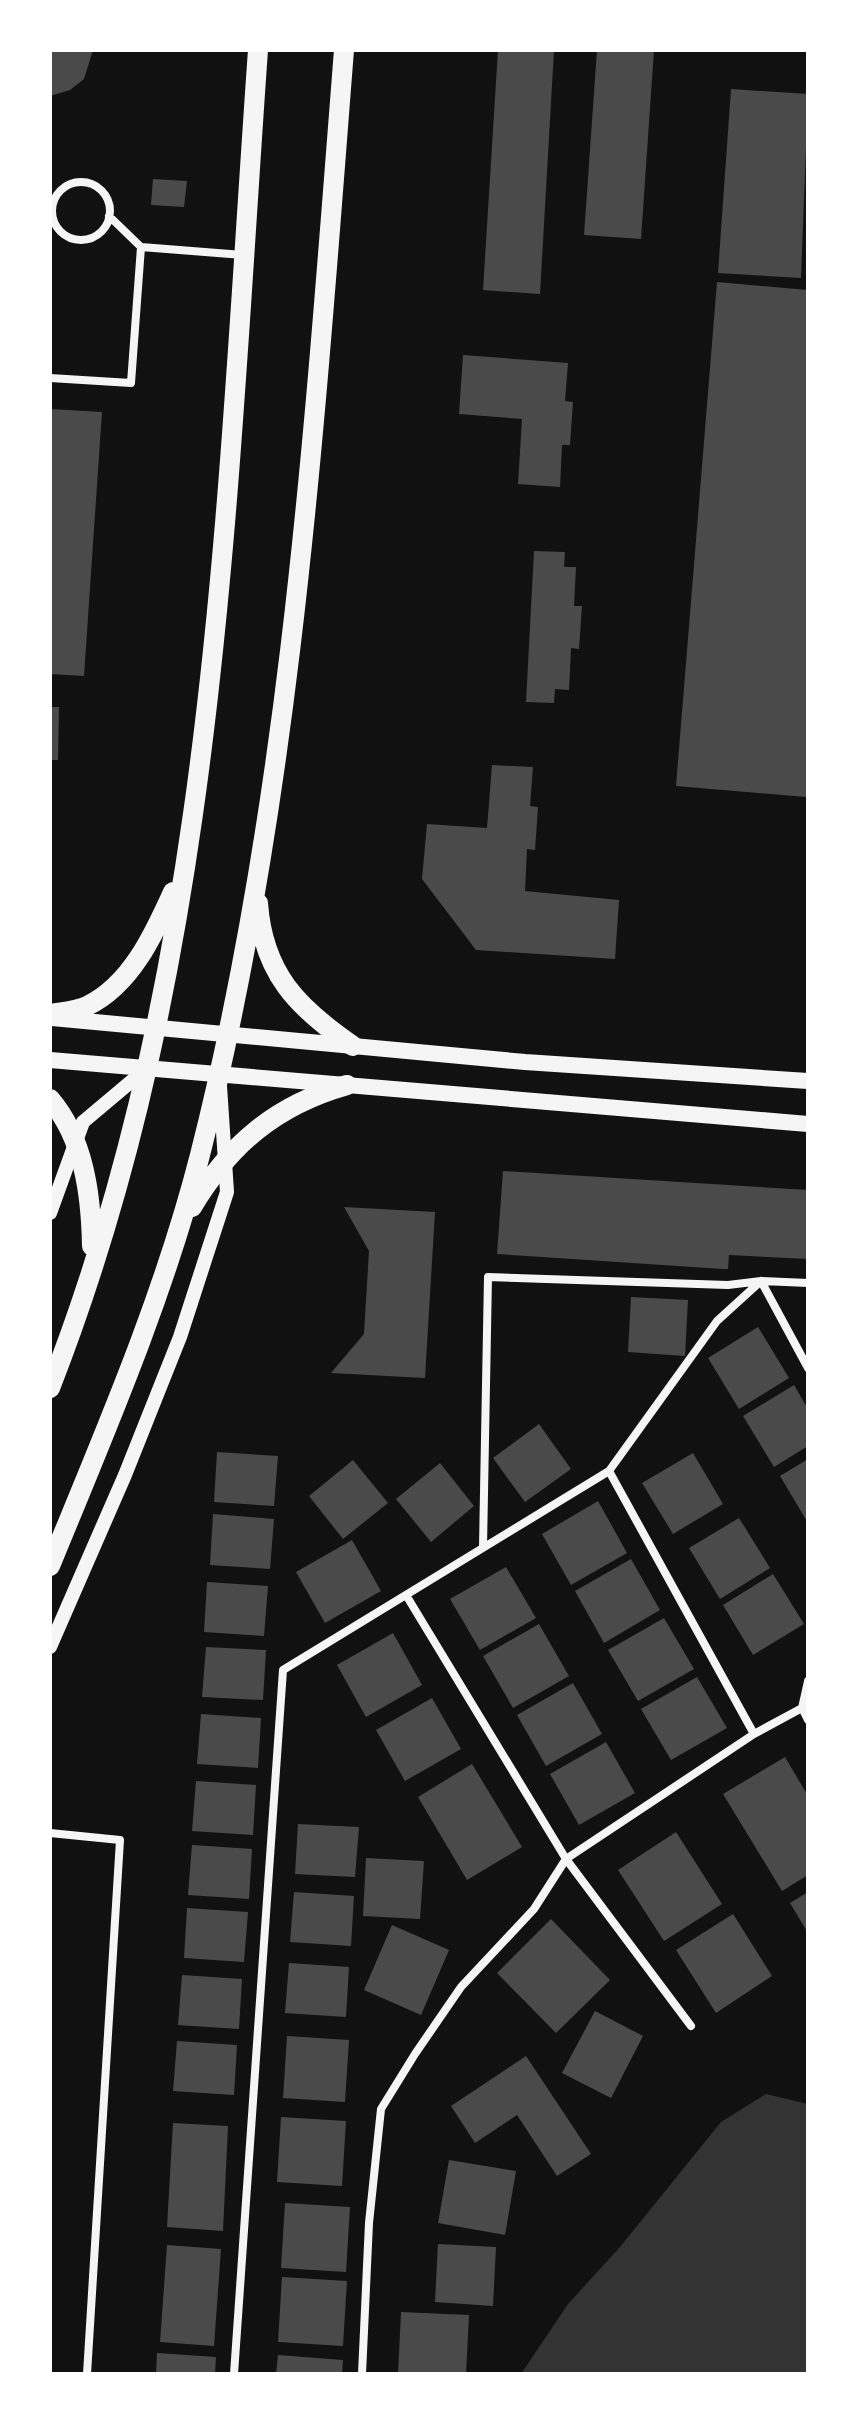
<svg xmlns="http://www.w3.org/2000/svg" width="858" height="2424" font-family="Literata,serif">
<rect width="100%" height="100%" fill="#111"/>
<path fill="#333" d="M766,2094L808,2104V2374H521L568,2304L620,2247L721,2122Z"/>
<path fill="#4a4a4a" d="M50,50H93L84,79L70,90L50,96Z
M498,50H554L540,294L483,290Z
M597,50H654L641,239L584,235Z
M731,89L808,94L801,278L718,273Z
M153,179L187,181L184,207L151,205Z
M717,282L808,290L806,797L676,786Z
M463,355L568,363L565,401L573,402L570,445H562L560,487L518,484L522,419L459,414Z
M50,409L102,412L84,676L50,674Z
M534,551L565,552L564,567H576L574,606H582L579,649L571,648L569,690L555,689L554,703L526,702Z
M50,707H59L58,760H50Z
M492,765L533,767L530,806L538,807L535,850L527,849L525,891L619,900L615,959L476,950L422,879L427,824L487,828Z
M503,1171L808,1190V1259L729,1255L728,1269H723L497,1254Z
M344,1207L435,1212L425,1378L331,1373L364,1334L369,1251Z
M631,1297L688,1300L685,1356L628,1352Z
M758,1327L789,1378L739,1409L708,1358Z
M794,1385L808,1409V1446L774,1467L743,1416Z
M539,1424L571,1469L525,1502L493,1458Z
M217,1452L278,1456L274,1506L214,1502Z
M693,1453L723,1504L673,1534L642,1483Z
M808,1459V1523L780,1476Z
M353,1460L388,1503L343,1539L309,1496Z
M440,1463L474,1506L431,1542L396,1499Z
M598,1501L627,1553L571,1585L542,1534Z
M213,1514L274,1519L270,1569L210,1565Z
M739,1518L770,1568L720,1599L689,1548Z
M352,1540L381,1591L325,1623L296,1572Z
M631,1559L660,1610L604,1643L575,1591Z
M506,1567L536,1618L480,1650L450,1599Z
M773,1574L804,1624L753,1655L723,1605Z
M207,1582L268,1586L264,1636L204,1632Z
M664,1618L694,1669L638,1701L608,1650Z
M539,1624L569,1676L513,1708L483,1656Z
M393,1633L422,1685L366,1717L337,1665Z
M206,1647L266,1650L263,1700L202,1697Z
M697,1677L727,1728L671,1760L641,1709Z
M573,1683L602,1734L546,1766L517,1715Z
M432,1698L461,1749L405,1781L376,1730Z
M201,1714L261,1718L258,1768L197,1764Z
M606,1742L635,1793L579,1825L550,1774Z
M785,1757L808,1796V1875L782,1891L723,1794Z
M472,1764L522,1847L467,1880L418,1797Z
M196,1781L256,1785L253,1835L192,1831Z
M298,1824L359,1827L355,1877L295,1874Z
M676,1832L722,1904L664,1941L618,1870Z
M192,1845L252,1849L249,1899L188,1895Z
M366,1858L424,1861L420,1919L363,1916Z
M294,1892L354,1896L351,1946L290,1942Z
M808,1892V1933L790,1903Z
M187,1908L248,1912L244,1962L184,1958Z
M733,1914L772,1976L716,2013L676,1950Z
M551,1919L610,1980L556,2033L497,1973Z
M392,1925L449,1950L421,2015L364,1990Z
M289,1963L349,1967L346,2017L285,2013Z
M182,1975L242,1979L239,2029L178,2025Z
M595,2011L643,2036L611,2098L562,2073Z
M287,2036L349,2040L345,2102L283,2098Z
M177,2041L237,2045L234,2095L173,2091Z
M526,2056L591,2154L557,2176L517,2115L475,2143L451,2106Z
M281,2117L346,2121L342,2186L277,2182Z
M173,2123L228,2126L223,2231L167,2227Z
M449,2160L516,2171L505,2235L438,2223Z
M285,2203L350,2207L346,2272L281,2268Z
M438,2244L496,2247L493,2306L435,2302Z
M167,2245L221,2249L214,2346L160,2342Z
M282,2277L347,2281L343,2346L278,2342Z
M401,2312L469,2315L466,2374H398Z
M157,2353L216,2357L215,2374H156Z
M278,2355L343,2360L342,2374H276Z"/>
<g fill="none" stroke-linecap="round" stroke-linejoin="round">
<path stroke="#f5f5f5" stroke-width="8" d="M52 211a29 29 0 1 1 58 0a29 29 0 1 1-58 0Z
M109,216L141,247L243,255
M50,378L131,383L141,247
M609,1471L754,1734
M483,1547L488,1277L728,1285L761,1281L808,1283
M406,1595L566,1859L691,2026
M808,1681L802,1708L808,1720
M50,1833L120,1840L87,2374
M234,2374L283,1670L609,1471L717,1321L761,1281L808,1368
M362,2374L369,2223L381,2109L415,2054L461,1987L534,1909L566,1859L754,1734L802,1708"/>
<path stroke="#f5f5f5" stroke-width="14" d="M50,1213L83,1122L146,1069
M50,1647L125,1475L180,1337L227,1192L220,1086"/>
<path stroke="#f5f5f5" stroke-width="16" d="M52,1018L525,1062L808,1081
M50,1060L808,1124"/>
<path stroke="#f5f5f5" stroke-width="20" d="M258,903C263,974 298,1008 353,1046
M50,1014C61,1012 76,1011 87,1006C131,985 154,934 173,892
M50,1099C84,1139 91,1194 92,1246
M192,1207C230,1144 276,1105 347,1085
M50,1388C216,964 226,499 258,50
M50,1566C105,1432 164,1296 200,1155C291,796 315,419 344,50"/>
</g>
<rect width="858" height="2424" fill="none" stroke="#ffffff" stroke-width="104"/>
</svg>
